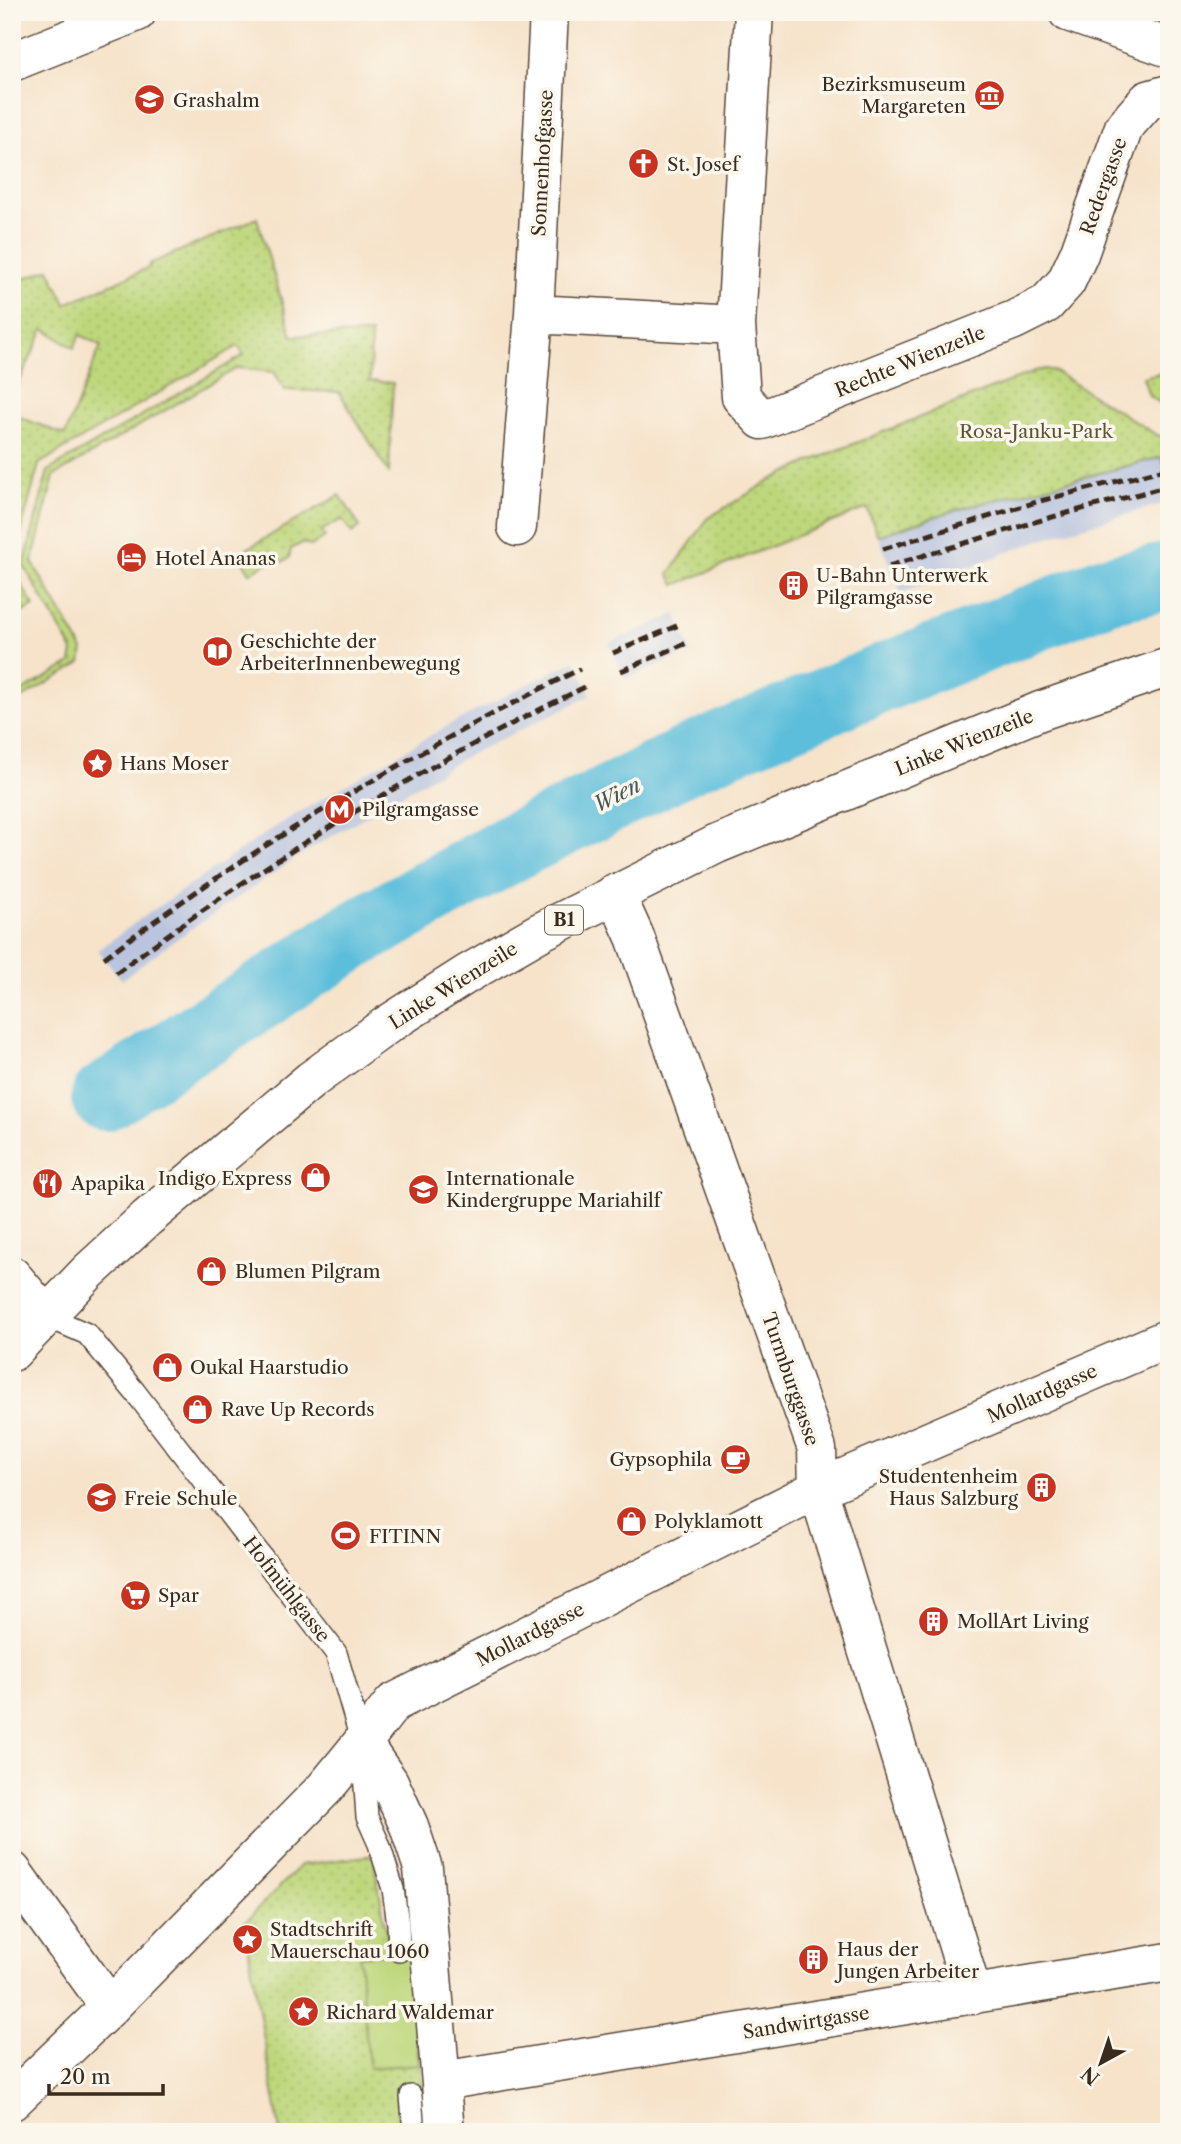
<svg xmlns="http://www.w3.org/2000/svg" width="1181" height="2144" font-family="'Libre Caslon Text',serif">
<defs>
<pattern id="green-dots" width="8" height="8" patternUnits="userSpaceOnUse" patternTransform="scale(1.75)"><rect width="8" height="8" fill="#bed77b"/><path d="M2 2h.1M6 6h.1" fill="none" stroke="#a4b96a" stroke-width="1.8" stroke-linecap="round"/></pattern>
</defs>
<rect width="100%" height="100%" fill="#fbf7ec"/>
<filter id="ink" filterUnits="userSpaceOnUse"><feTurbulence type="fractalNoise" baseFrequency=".0143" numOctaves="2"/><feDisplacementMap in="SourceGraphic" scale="14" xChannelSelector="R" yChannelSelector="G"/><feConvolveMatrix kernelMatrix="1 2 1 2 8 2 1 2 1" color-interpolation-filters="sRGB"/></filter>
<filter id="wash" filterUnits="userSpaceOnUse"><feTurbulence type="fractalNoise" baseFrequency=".00686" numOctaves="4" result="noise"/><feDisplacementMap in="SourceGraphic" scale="28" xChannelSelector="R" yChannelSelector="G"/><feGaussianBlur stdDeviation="1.57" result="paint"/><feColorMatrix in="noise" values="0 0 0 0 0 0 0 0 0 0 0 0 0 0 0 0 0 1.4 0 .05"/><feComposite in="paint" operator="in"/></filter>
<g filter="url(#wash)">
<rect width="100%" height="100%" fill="#f6e3ca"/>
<path fill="#bac4de" d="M1169,455V502L1048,537L901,593L878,536L952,511Z
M676,614L691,652L625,679L609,643Z
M575,660L591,695L465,757L302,854L169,944L122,980L98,950L146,915L281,823L445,727Z"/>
<path fill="url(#green-dots)" stroke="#7c804c" stroke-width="2" d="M257,218L292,336L371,334L370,381L393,383L389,473L339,392L285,390L274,372L237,368L54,476L32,562L83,650L81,663L12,704V697L71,663L73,651L24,566L48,471L244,355L238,346L39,464L12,565V524L18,516L12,513V446L15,447L19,440L12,435V414L65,435L101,345L80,335L74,348L44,329L12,397V283L49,269L66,304L150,267L149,264Z
M1046,369L1054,371L1157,435L1169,439V485L1162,457L952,511L878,536L867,508L675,585L669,574L708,518L773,479L811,461L1035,371Z
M1169,371V408L1149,396L1143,377Z
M340,495L360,527L352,533L342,519L321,531L325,537L311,546L302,543L291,549L289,558L282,562L278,557L250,573L238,554Z
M12,569L34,606L12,618Z
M373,1855L390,1952L409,1951L423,2094L397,2099L401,2132H280L244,1923L301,1865Z"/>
<path fill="#bed77b" stroke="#7c804c" stroke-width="2" d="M409,1951L419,2064L369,2068L359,1956Z"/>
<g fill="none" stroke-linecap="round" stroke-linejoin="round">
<path stroke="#5cbedb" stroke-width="68" d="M105,1097L353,936L521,843L693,757L880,679L1106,590L1169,576"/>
</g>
</g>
<g filter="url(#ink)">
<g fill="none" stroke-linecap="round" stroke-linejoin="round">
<defs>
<path id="service" d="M46,1316L87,1334L135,1392L336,1653L362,1743L367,1817L379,1844L393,1889L398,1924L399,1951
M411,2096L414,2132"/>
<path id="minor" d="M754,12L736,325L741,397L762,420L1014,320L1046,304L1066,282L1079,254L1124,127L1148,100L1169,94
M534,314L736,325
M517,527L534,314L549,12
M615,893L635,937L817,1449L818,1489L973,1995
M362,1743L393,1703L818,1489L1169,1338
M12,1871L110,2007
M442,2081L1169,1962"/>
<path id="tertiary" d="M12,1276L46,1316
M12,2101L110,2007L325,1788L362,1743L389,1782L409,1826L423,1868L445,2132"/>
<path id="primary" d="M1068,12L1169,48
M12,62L137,12
M12,1352L88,1272L147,1218L311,1080L387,1025L467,974L540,932L717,844L1040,711L1169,667"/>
</defs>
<use href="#service" stroke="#574638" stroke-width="24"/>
<use href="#minor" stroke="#574638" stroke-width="41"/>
<use href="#tertiary" stroke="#574638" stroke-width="41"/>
<use href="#primary" stroke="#574638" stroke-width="41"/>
<use href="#service" stroke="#fff" stroke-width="21"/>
<use href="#minor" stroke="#fff" stroke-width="38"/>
<use href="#tertiary" stroke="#fff" stroke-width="38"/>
<use href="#primary" stroke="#fff" stroke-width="38"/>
<path stroke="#3b2a1e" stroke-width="5" stroke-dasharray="10 5" stroke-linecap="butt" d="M883,549L1040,501L1165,469
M889,566L1045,519L1169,486
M613,653L679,625
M621,671L687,643
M104,958C254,845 412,753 580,669
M116,973C264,861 421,767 587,686"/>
</g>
</g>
<defs>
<symbol id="museum-disc" viewBox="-11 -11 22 22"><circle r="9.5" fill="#c8321e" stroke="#fbf7ec"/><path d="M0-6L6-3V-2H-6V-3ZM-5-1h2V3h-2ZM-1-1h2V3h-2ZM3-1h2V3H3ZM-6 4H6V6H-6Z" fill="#fff"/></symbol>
<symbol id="school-disc" viewBox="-11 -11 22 22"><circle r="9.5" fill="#c8321e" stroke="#fbf7ec"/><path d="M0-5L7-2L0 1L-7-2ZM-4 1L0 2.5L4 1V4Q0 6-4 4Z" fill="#fff"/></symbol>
<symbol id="church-disc" viewBox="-11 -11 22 22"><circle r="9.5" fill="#c8321e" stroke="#fbf7ec"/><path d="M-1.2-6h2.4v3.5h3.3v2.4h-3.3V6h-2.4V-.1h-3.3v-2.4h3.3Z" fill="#fff"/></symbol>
<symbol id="hotel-disc" viewBox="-11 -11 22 22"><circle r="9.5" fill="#c8321e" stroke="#fbf7ec"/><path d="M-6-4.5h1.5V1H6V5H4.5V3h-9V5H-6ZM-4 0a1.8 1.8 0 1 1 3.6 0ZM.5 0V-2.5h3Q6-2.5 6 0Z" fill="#fff"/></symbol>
<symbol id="building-disc" viewBox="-11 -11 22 22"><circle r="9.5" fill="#c8321e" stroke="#fbf7ec"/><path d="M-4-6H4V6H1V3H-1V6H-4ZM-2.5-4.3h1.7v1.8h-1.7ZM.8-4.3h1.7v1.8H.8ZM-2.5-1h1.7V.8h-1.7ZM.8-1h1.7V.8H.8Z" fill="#fff"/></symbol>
<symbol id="library-disc" viewBox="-11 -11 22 22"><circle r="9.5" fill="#c8321e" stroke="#fbf7ec"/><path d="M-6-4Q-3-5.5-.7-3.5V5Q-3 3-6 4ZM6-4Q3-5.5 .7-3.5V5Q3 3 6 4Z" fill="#fff"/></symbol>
<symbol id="sight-disc" viewBox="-11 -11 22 22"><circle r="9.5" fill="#c8321e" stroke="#fbf7ec"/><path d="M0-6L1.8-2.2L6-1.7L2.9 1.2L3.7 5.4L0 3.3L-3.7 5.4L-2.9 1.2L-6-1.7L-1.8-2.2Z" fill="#fff"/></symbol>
<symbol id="metro-disc" viewBox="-11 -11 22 22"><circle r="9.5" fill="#c8321e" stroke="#fbf7ec"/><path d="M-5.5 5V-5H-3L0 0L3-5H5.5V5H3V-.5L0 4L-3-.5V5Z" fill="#fff"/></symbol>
<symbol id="shop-disc" viewBox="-11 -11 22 22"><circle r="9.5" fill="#c8321e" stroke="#fbf7ec"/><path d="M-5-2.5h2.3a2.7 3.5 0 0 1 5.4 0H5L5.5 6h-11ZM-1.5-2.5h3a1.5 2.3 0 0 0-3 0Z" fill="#fff"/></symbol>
<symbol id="restaurant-disc" viewBox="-11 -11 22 22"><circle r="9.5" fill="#c8321e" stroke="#fbf7ec"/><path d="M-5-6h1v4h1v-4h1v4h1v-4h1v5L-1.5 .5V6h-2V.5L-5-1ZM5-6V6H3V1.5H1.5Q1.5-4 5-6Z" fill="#fff"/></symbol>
<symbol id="cafe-disc" viewBox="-11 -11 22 22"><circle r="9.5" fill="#c8321e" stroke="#fbf7ec"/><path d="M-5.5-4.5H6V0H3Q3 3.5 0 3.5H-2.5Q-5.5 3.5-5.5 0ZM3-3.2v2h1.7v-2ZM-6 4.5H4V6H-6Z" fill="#fff"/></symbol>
<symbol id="stadium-disc" viewBox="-11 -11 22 22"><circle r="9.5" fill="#c8321e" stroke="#fbf7ec"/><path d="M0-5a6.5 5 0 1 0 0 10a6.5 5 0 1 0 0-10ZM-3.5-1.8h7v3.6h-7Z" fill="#fff"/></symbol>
<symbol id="supermarket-disc" viewBox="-11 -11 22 22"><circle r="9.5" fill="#c8321e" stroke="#fbf7ec"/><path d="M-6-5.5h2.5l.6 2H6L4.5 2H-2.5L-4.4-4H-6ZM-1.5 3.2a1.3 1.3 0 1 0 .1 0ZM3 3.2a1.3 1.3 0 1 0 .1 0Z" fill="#fff"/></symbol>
</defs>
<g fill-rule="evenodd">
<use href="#museum-disc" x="972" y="78" width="35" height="35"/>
<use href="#school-disc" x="132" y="82" width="35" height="35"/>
<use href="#church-disc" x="626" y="146" width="35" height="35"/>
<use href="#hotel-disc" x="114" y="540" width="35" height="35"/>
<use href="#building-disc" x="776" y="568" width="35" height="35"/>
<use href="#library-disc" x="200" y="634" width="35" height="35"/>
<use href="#sight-disc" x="80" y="746" width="35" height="35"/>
<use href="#metro-disc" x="322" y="792" width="35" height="35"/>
<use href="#shop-disc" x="298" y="1160" width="35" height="35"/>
<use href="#restaurant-disc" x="30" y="1166" width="35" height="35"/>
<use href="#school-disc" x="406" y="1172" width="35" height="35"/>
<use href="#shop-disc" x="194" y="1254" width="35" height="35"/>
<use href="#shop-disc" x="150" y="1350" width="35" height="35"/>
<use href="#shop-disc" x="180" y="1392" width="35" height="35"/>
<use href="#cafe-disc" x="718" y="1442" width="35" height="35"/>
<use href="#building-disc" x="1024" y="1470" width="35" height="35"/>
<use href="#school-disc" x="84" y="1480" width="35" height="35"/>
<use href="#shop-disc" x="614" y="1504" width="35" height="35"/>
<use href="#stadium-disc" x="328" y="1518" width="35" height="35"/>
<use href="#supermarket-disc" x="118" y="1578" width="35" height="35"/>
<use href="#building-disc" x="916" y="1604" width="35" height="35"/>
<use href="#sight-disc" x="230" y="1922" width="35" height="35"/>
<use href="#building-disc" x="796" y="1942" width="35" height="35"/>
<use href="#sight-disc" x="286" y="1994" width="35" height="35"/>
</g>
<g text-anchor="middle" stroke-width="7" stroke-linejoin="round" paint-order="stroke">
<rect fill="#fbf7ec" stroke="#75685c" stroke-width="2" x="545" y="905.5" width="38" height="29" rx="5"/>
<g font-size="18" font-weight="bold" fill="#3b2a1e">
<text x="564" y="926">B1</text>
</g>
<g font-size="19" fill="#3b2a1e" stroke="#fbf7ec" text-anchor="start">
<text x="966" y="91" text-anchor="end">Bezirksmuseum<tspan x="966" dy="22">Margareten</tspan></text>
<text x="173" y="107">Grashalm</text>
<text x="667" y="171">St. Josef</text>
<text x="155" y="565">Hotel Ananas</text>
<text x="816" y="582">U-Bahn Unterwerk<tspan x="816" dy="22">Pilgramgasse</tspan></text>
<text x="240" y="648">Geschichte der<tspan x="240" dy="22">ArbeiterInnenbewegung</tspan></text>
<text x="120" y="770">Hans Moser</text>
<text x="362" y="816">Pilgramgasse</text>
<text x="292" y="1185" text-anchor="end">Indigo Express</text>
<text x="446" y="1185">Internationale<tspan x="446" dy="22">Kindergruppe Mariahilf</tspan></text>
<text x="71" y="1190">Apapika</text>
<text x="235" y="1278">Blumen Pilgram</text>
<text x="190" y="1374">Oukal Haarstudio</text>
<text x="221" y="1416">Rave Up Records</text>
<text x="712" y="1466" text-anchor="end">Gypsophila</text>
<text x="1018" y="1483" text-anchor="end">Studentenheim<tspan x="1018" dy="22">Haus Salzburg</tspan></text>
<text x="124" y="1505">Freie Schule</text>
<text x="654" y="1528">Polyklamott</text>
<text x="369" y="1543">FITINN</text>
<text x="158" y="1602">Spar</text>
<text x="957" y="1628">MollArt Living</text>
<text x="270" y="1936">Stadtschrift<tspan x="270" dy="22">Mauerschau 1060</tspan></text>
<text x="837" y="1956">Haus der<tspan x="837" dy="22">Jungen Arbeiter</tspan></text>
<text x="326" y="2019">Richard Waldemar</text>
</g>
<g font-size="19" fill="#3b2a1e" stroke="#fbf7ec">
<text transform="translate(542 163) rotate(-87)" y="7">Sonnenhofgasse</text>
<text transform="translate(1103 186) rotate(-70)" y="7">Redergasse</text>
<text transform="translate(910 361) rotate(-22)" y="7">Rechte Wienzeile</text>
<text transform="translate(964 742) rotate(-22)" y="7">Linke Wienzeile</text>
<text transform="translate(453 985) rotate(-32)" y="7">Linke Wienzeile</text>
<text transform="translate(791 1379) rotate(71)" y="7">Turmburggasse</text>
<text transform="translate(1042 1393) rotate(-24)" y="7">Mollardgasse</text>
<text transform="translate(287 1589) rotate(52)" y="7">Hofmühlgasse</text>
<text transform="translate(530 1634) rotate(-27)" y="7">Mollardgasse</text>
<text transform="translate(806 2022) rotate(-9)" y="7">Sandwirtgasse</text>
</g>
<g font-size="19" fill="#5c5535" stroke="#fbf7ec">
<text x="1036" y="438">Rosa-Janku-Park</text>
</g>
<g font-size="21" font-style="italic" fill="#455657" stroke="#fbf7ec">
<text transform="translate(617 795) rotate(-27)" y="7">Wien</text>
</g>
</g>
<rect width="1181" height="2144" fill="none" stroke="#fbf7ec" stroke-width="42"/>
<g transform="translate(1101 2063) rotate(220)" stroke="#fbf7ec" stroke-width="5" paint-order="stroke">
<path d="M0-5L12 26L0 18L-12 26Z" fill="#3b2a1e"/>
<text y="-10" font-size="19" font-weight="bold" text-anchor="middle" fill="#3b2a1e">N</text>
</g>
<path d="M49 2084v10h114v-10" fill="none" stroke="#3b2a1e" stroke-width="3.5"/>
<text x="60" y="2084" font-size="21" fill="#3b2a1e" stroke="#fbf7ec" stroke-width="5" paint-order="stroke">20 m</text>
</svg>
